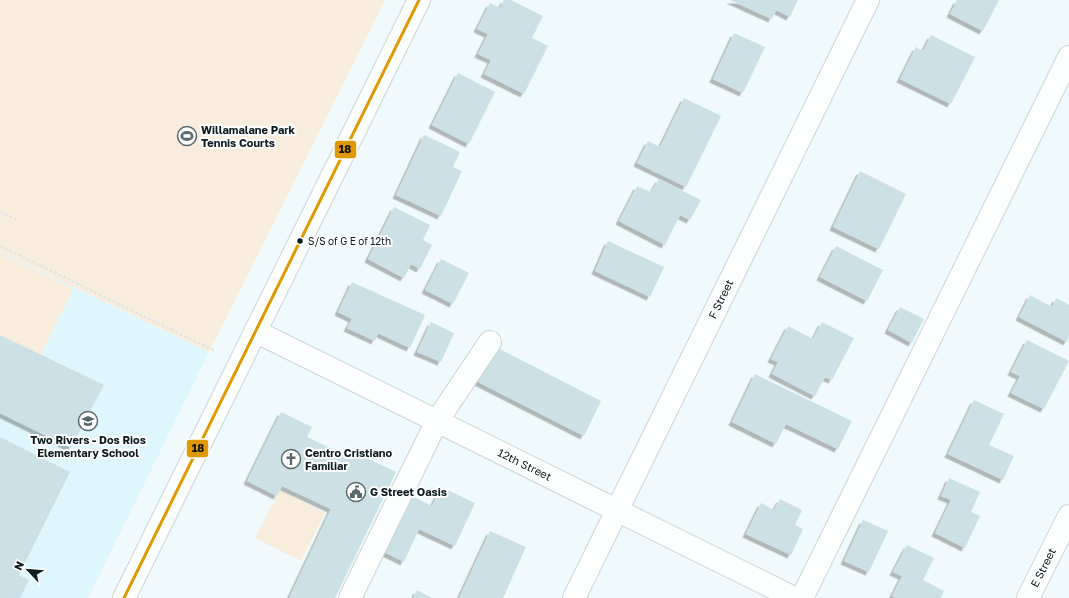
<svg xmlns="http://www.w3.org/2000/svg" width="1069" height="598" font-family="'Golos Text',sans-serif">
<defs>
<filter id="shadow"><feDropShadow dx="-3.5" dy="3.5" stdDeviation="0" flood-color="#0004"/></filter>
</defs>
<rect width="100%" height="100%" fill="#f0f9fb"/>
<path fill="#ddf7fc" d="M0,252L209,352L88,598H0Z"/>
<path fill="#f8eddd" d="M0,0H385L209,352L0,252Z
M0,253L70,287L72,292L36,364L0,347Z
M280,490L325,513L301,561L255,538Z"/>
<path fill="#cce1e5" filter="url(#shadow)" d="M504,0H511L543,16L532,38L548,46L524,94L484,74L491,60L478,54L488,34L477,29L490,3L500,8Z
M730,0H798L790,17L776,10L772,19Z
M957,0H999L983,31L950,14Z
M734,33L765,47L743,93L713,79Z
M931,35L975,57L951,104L900,79L916,47L923,51Z
M458,73L495,92L469,144L432,125Z
M684,98L721,116L686,187L637,163L648,141L660,147Z
M424,135L460,152L453,167L462,171L441,216L396,195Z
M860,171L906,194L879,249L833,227Z
M659,179L701,200L690,220L680,215L665,245L619,221L637,186L651,192Z
M394,207L430,225L423,240L432,245L420,269L411,264L404,278L368,259Z
M608,241L664,267L650,297L595,271Z
M836,246L883,270L867,301L820,277Z
M441,259L469,273L453,304L425,290Z
M352,282L425,315L410,348L378,333L375,341L347,328L352,319L338,312Z
M1030,295L1052,307L1056,298L1069,305V338L1067,342L1019,317Z
M900,307L924,319L912,343L888,330Z
M431,322L454,333L441,362L417,352Z
M822,322L854,338L832,380L825,377L815,396L772,374L778,362L771,359L788,326L813,339Z
M0,335L104,385L71,448L0,413Z
M1027,340L1069,361L1044,409L1011,393L1020,376L1011,372Z
M496,347L601,401L584,436L478,382Z
M755,374L852,421L838,449L786,424L776,444L732,422Z
M974,400L1004,414L989,445L1014,456L1003,480L948,454Z
M281,412L312,427L307,437L353,459L356,453L396,472L335,598H289L331,509L282,486L277,496L247,481Z
M0,437L70,472L19,575L29,580L20,598H0Z
M949,478L980,492L971,512L980,516L965,548L935,533L951,500L941,496Z
M441,487L475,503L455,546L419,529L404,562L384,552L412,496L432,506Z
M780,499L802,510L795,525L803,529L791,555L746,534L761,503L774,510Z
M863,520L888,531L869,572L844,561Z
M490,531L526,547L503,598H459Z
M907,545L934,558L923,580L944,591L941,598H896L892,596L902,576L893,572Z
M417,590L432,598H413Z"/>
<g fill="none" stroke-linecap="round" stroke-linejoin="round">
<defs>
<g id="minor">
<path id="s1" d="M255,331L794,598"/>
<path d="M124,598L419,0"/>
<path d="M350,598L437,421L490,342"/>
<path id="s2" d="M574,598L868,0"/>
<path d="M802,598L1069,57"/>
<path id="s3" d="M1028,598L1069,516"/>
</g>
</defs>
<use href="#minor" stroke="#cad5d8" stroke-width="24"/>
<path stroke="#e1e4e4" stroke-width="2.5" stroke-dasharray="3 2" stroke-linecap="butt" d="M0,212L18,220
M0,246L215,351"/>
<use href="#minor" stroke="#fdfefe" stroke-width="22"/>
<defs>
<path id="bus-1" d="M124,598L419,0"/>
</defs>
<use href="#bus-1" stroke="#fff" stroke-width="6"/>
<use href="#bus-1" stroke="#e09803" stroke-width="3"/>
</g>
<defs>
<symbol id="stadium-ring" viewBox="-11 -11 22 22"><circle r="9.5" fill="#fff" stroke="#5c696c" stroke-width="1.5"/><path d="M0-5a6.5 5 0 1 0 0 10a6.5 5 0 1 0 0-10ZM-3.5-1.8h7v3.6h-7Z" fill="#5c696c"/></symbol>
<symbol id="school-ring" viewBox="-11 -11 22 22"><circle r="9.5" fill="#fff" stroke="#5c696c" stroke-width="1.5"/><path d="M0-5L7-2L0 1L-7-2ZM-4 1L0 2.5L4 1V4Q0 6-4 4Z" fill="#5c696c"/></symbol>
<symbol id="church-ring" viewBox="-11 -11 22 22"><circle r="9.5" fill="#fff" stroke="#5c696c" stroke-width="1.5"/><path d="M-1.2-6h2.4v3.5h3.3v2.4h-3.3V6h-2.4V-.1h-3.3v-2.4h3.3Z" fill="#5c696c"/></symbol>
<symbol id="civic-ring" viewBox="-11 -11 22 22"><circle r="9.5" fill="#fff" stroke="#5c696c" stroke-width="1.5"/><path d="M-.6-6.5H3V-4.5H.6V-3L4-1V1h2V6H-6V1h2V-1L-.6-3ZM-1.2 2.5V6h2.4V2.5Z" fill="#5c696c"/></symbol>
</defs>
<g fill-rule="evenodd">
<use href="#stadium-ring" x="176" y="125" width="22" height="22"/>
<use href="#school-ring" x="77" y="410" width="22" height="22"/>
<use href="#church-ring" x="280" y="448" width="22" height="22"/>
<use href="#civic-ring" x="345" y="481" width="22" height="22"/>
</g>
<circle fill="#0d1c1f" stroke="#fff" stroke-width="1.5" cx="300" cy="241" r="3.5"/>
<g text-anchor="middle" stroke-width="4" stroke-linejoin="round" paint-order="stroke">
<g font-size="10" fill="#0d1c1f" stroke="#fff" text-anchor="start">
<text x="308" y="245">S/S of G E of 12th</text>
</g>
<g font-size="11" font-weight="bold" fill="#0d1c1f" stroke="#fff" text-anchor="start">
<text x="201" y="134">Willamalane Park<tspan x="201" dy="13">Tennis Courts</tspan></text>
<text x="88" y="444" text-anchor="middle">Two Rivers - Dos Rios<tspan x="88" dy="13">Elementary School</tspan></text>
<text x="305" y="457">Centro Cristiano<tspan x="305" dy="13">Familiar</tspan></text>
<text x="370" y="496">G Street Oasis</text>
</g>
<g font-size="11" fill="#0d1c1f" stroke="#fff">
<text dy="4" stroke="none"><textPath href="#s2" startOffset="333">F Street</textPath></text>
<text dy="4" stroke="none"><textPath href="#s1" startOffset="301">12th Street</textPath></text>
<text dy="4" stroke="none"><textPath href="#s3" startOffset="34">E Street</textPath></text>
</g>
</g>
<g stroke="#fff" stroke-width="1.5">
<rect x="334" y="140" width="23" height="19" rx="4" fill="#e09803"/>
<rect x="186" y="439" width="23" height="19" rx="4" fill="#e09803"/>
</g>
<g font-size="11" text-anchor="middle" font-weight="bold" fill="#111">
<text x="345" y="153">18</text>
<text x="198" y="452">18</text>
</g>
<g transform="translate(28 570) rotate(296)" stroke="#ffffff" stroke-width="3" paint-order="stroke">
<path d="M0-3L7 15L0 10L-7 15Z" fill="#0d1c1f"/>
<text y="-6" font-size="11" font-weight="bold" text-anchor="middle" fill="#0d1c1f">N</text>
</g>
</svg>
